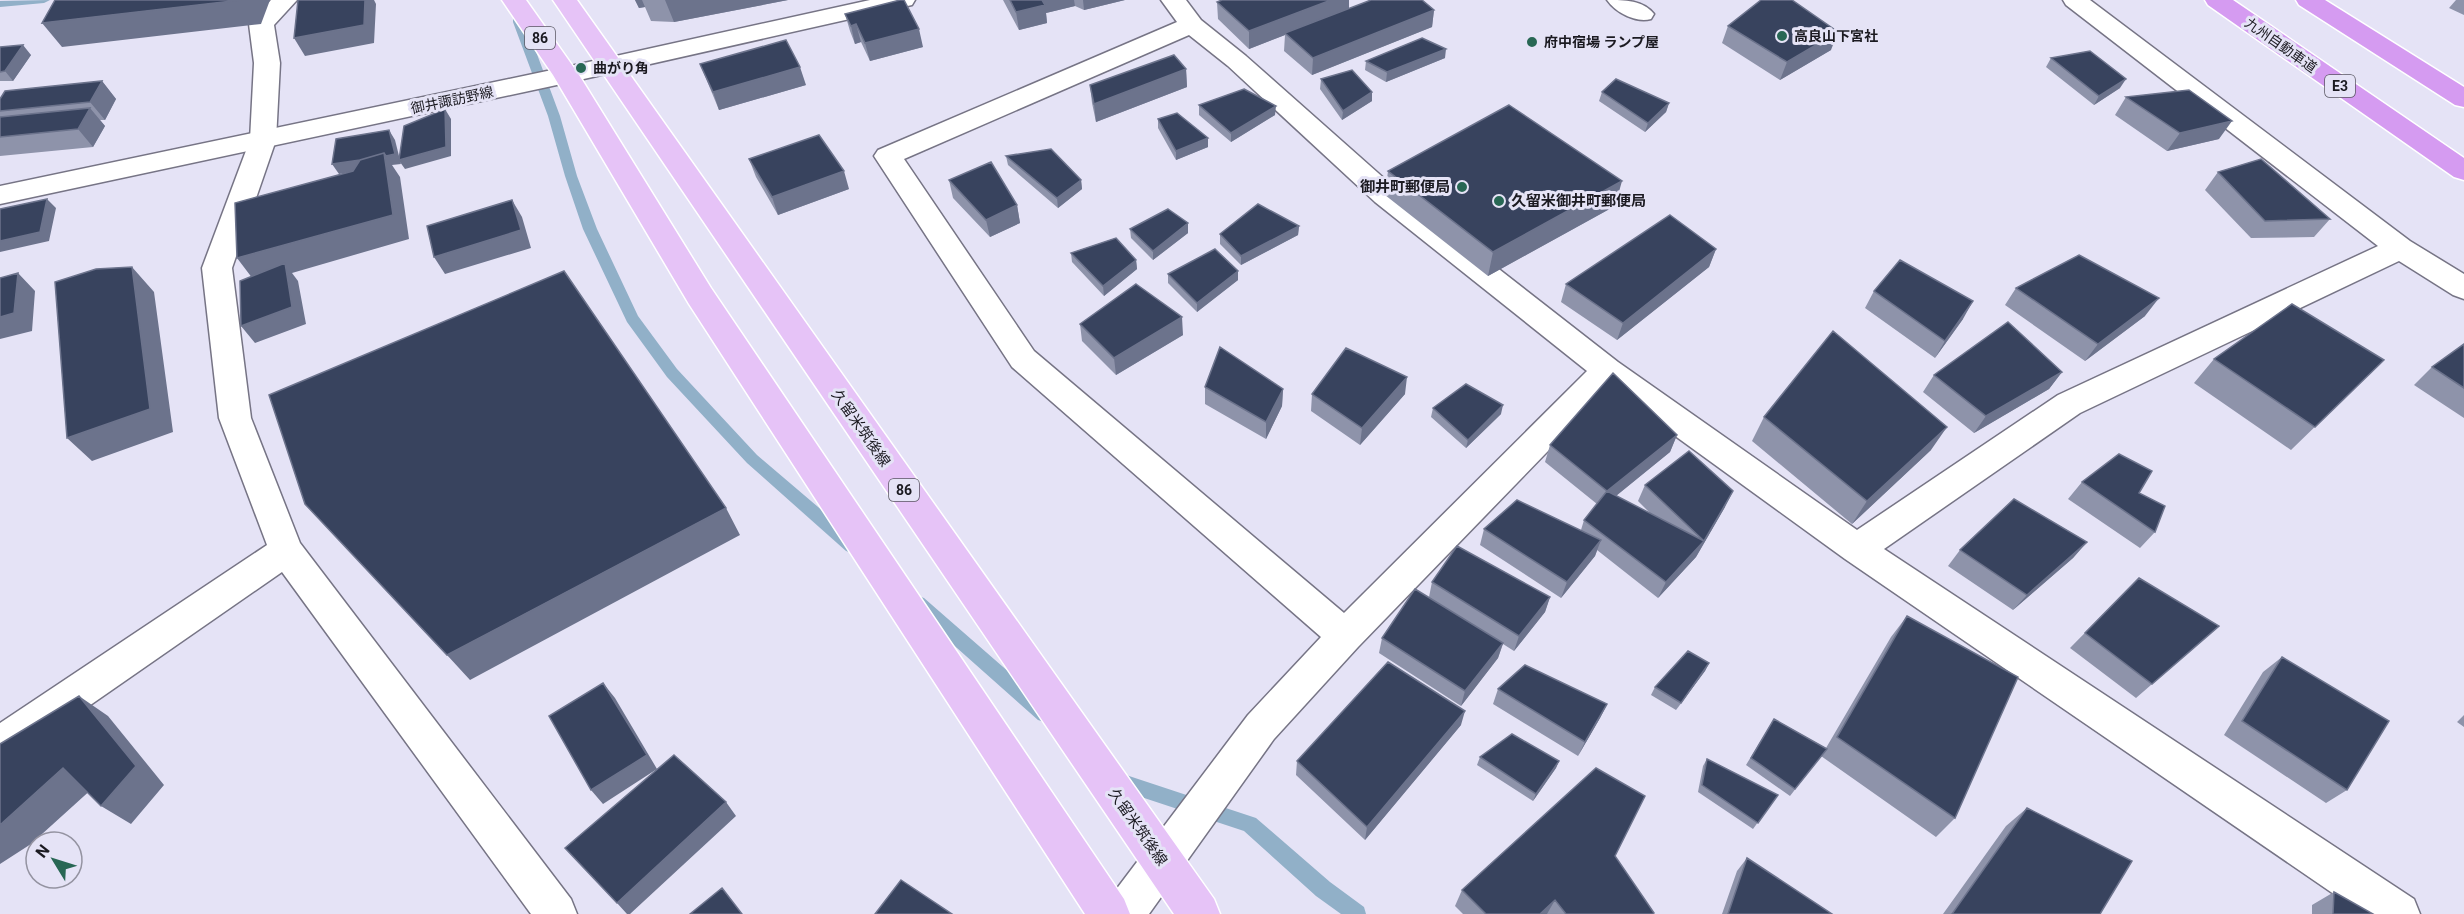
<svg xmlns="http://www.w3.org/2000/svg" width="2464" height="914" font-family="Roboto,'Noto Sans JP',sans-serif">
<rect width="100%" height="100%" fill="#e5e3f6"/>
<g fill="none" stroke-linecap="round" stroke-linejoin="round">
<path fill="#91b0c8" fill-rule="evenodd" d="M50,0L44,3L0,7V1Z
M513,0H525V22L560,116L577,176L597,229L638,316L677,369L757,455L858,541L860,546L858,551L852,553L846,551L747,463L667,377L627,322L583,229L565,176L548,116L513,22Z
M918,596L924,598L1050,708L1053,714L1050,720L1044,722L1038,720L912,608L910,603L912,598Z
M1117,769L1129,776L1256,818L1330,882L1364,907L1366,914H1341L1316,896L1244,831L1117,789L1108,777L1111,771Z"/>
<defs>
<path id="street" d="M271,0H297L274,25L280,63L276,140L232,268L251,418L300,543L571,899L577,914H531L282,572L14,758L0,763V723L267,545L219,418L202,268L250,140L254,63L249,24Z
M1161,0H1186L1201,20L1246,56L1395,188L1618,362L1857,530L2058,395L2378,246L2066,5L2063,0H2090L2410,241L2464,274V299L2453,295L2399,261L2080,413L1884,549L2414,899L2420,914H2363L1845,559L1609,388L1358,647L1274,739L1149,914H1103L1109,899L1248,715L1321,637L1012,367L874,156L878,150L1177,22ZM1189,35L1228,66L1375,202L1587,371L1344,613L1034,351L904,159Z
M1607,0C1625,0 1643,0 1654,14L1651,19C1636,23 1616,13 1607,0Z"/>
<path id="secondary" d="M870,0H915L912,5L903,7L566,83L0,204V186L566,67Z"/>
<path id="primary" d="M502,0H526L579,75L711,288L1124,899L1130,914H1085L689,304L553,75Z
M553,0H577L1214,899L1220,914H1174Z"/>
<path id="highway" d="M2205,0H2233L2464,158V180L2454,177L2208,5Z
M2296,0H2325L2464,87V107L2455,105L2299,5Z"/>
</defs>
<use href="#street" stroke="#767485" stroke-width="3"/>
<use href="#secondary" stroke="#767485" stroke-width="3"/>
<use href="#primary" stroke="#fff" stroke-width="3"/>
<use href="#highway" stroke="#fff" stroke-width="3"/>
<use href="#street" fill="#fff" fill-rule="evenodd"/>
<use href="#secondary" fill="#fff" fill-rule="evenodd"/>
<use href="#primary" fill="#e6c3f7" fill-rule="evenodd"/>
<use href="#highway" fill="#d59bf1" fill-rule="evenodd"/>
</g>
<path fill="#8e93aa" d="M635,0H788L674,22L651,21L645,7L639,8Z
M1003,0H1125L1084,10L1075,6L1046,13L1047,23L1019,30Z
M1222,0H1349V9L1434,10L1432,27L1312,75L1284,51L1285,35L1249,49L1218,19L1217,2Z
M2456,0H2464V15L2449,8Z
M845,14L923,47L870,61L861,42L855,44L850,31Z
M1728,26L1831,50L1780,80L1722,43Z
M0,47L31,55L13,81H0Z
M1445,58L1386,82L1365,70L1366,61Z
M2051,58L2120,88L2094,105L2046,67Z
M700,64L806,85L719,110Z
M1186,69L1187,87L1096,122L1092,103L1090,85Z
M1321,79L1372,92V101L1342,120L1320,89Z
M102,81L116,99L105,120H100L105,126L93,147L0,156V99Z
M1602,92L1669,103L1666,112L1645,132L1599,101Z
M2126,97L2219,139L2167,151L2115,115Z
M1199,105L1275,115L1231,142L1199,115Z
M1158,119L1208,147L1176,160L1158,128Z
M1006,156L1081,180L1082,189L1058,208L1008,165Z
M749,159L849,189L778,215L756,177Z
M1388,171L1615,206L1488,276L1385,195Z
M2218,172L2330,219L2314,237L2251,238L2205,190Z
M949,180L1017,205L1020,223L990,237L953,198Z
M1299,226L1298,235L1241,265L1220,244V234Z
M1130,229L1188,233L1153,260L1131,238Z
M1716,249L1709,267L1617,340L1561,302L1566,284Z
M1071,253L1136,260L1137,269L1104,296L1072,262Z
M1238,271V280L1197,312L1168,283V274Z
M2016,288L2145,316L2085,361L2005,305Z
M1874,291L1963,319L1935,358L1865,308Z
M1080,324L1183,335L1116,375L1082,341Z
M2464,344V418L2414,385L2432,367Z
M2214,359L2360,383L2291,450L2194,383Z
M2062,372L2049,389L1974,433L1923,392L1934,375Z
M1205,387L1283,389L1282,406L1266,439L1205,404Z
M1312,394H1405L1360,445L1311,411Z
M1433,408L1501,414L1466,448L1431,417Z
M1764,417L1931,450L1852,524L1752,441Z
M1677,435L1670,452L1616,496L1651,514L1638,501L1645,485L1725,507L1696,557L1658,598L1597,550L1595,556L1561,598L1480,545L1484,529L1581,530L1584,520L1597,504L1545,462L1550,445Z
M2082,482L2139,493L2155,532L2140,548L2068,499Z
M2087,542L2073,558L2013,610L1948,566L1960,550Z
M2139,578L2219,626L2136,698L2070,648Z
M1432,582L1550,597L1545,612L1514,651L1503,644L1498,658L1461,706L1379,653L1382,638L1429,597Z
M1907,616L1955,818L1936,837L1821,756L1790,796L1746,765L1774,719L1826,748L1891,637Z
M2282,657L2347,790L2326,803L2224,735L2263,672Z
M1709,663L1705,671L1676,710L1651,695L1655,687Z
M1498,689L1607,704L1600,718L1578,756L1493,704Z
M2464,715V727L2457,722Z
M1461,725L1365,840L1296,775L1297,761Z
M1480,757L1559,761L1556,768L1533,801L1477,765Z
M1707,759L1778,795L1753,829L1698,792L1703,766Z
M2027,808L2100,914H1943L2006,826Z
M1615,856L1653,914H1463L1455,906L1462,890Z
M1747,858L1832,914H1722L1737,871Z
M2334,892L2373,914H2312V905Z"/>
<path fill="#6c738c" d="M241,0H270L261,24L62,47L42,23Z
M365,0H374L376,4L374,43L305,56L294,38Z
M635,0H642L645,7L639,8Z
M665,0H788L674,22Z
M1040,0H1074L1075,6L1046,13L1047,23L1019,30L1016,12Z
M1083,0H1125L1084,10Z
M1331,0H1349V10L1285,33V35L1249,49V31Z
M1434,10L1432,27L1312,75L1313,58Z
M856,24L861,42L855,44L851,26Z
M919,29L923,47L870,61L865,43Z
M1838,32L1831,50L1780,80L1787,62Z
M23,45L31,55L13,81L5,71Z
M1446,49L1445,58L1386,82L1387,72Z
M800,67L806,85L719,110L713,92Z
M1186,69L1187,87L1096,122L1094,104Z
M2126,79L2120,88L2094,105L2099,96Z
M102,81L116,99L105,120L90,102Z
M1372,92V101L1342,120L1343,111Z
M1669,103L1666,112L1645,132L1648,123Z
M1276,106L1275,115L1231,142V133Z
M90,108L105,126L93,147L78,129Z
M445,109L451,119V156L405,169L400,162L401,164L392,165L400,177L409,239L292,273L298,281L306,324L255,343L241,326L256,283L237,258L386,166L339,174L332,164L389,130L395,140L400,160Z
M2232,121L2219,139L2167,151L2180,133Z
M1208,138V147L1176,160V151Z
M844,171L849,189L778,215L772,197Z
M1081,180L1082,189L1058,208L1057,198Z
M1622,181L1615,206L1488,276L1493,252Z
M47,199L56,208L49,241L0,252V241Z
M512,200L522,217L531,248L445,274L434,257Z
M1017,205L1020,223L990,237L986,220Z
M1188,223V233L1153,260V251Z
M1299,226L1298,235L1241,265V256Z
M1716,249L1709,267L1617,340L1623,323Z
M1136,260L1137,269L1104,296L1103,286Z
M132,267L154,292L173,432L92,461L67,438Z
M1238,271V280L1197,312V303Z
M18,273L35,291L32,331L0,339V317Z
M2159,298L2145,316L2085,361L2098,344Z
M1973,301L1963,319L1935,358L1945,341Z
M1182,317L1183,335L1116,375L1114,358Z
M2062,372L2049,389L1974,433L1986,416Z
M1407,377L1405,394L1360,445L1362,428Z
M1283,389L1282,406L1266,439V422Z
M1503,405L1501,414L1466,448L1468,440Z
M1947,427L1931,450L1852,524L1867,501Z
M1677,435L1670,452L1601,508L1607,491Z
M1733,491L1725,507L1696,557L1658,598L1666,582L1704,541Z
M726,508L740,535L470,680L447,655Z
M1601,540L1595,556L1561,598L1567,582Z
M2087,542L2073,558L2013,610L2027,595Z
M1550,597L1545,612L1514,651L1519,636Z
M1503,643L1498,658L1461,706L1465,691Z
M1709,663L1705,671L1676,710L1681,703Z
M603,683L615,698L657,769L603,804L591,790Z
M79,696L108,716L164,785L131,824L101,806Z
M1607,704L1600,718L1578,756L1585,742Z
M1465,711L1461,725L1365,840L1367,827Z
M1559,761L1556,768L1533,801L1536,794Z
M63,768L94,787L31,844L0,864V825Z
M726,802L736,816L630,914H627L617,903Z
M1555,900L1547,914H1540Z"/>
<path fill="#38435e" stroke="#6c738c" stroke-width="1.5" d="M55,0H241L42,23Z
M298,0H365L364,25L294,38Z
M900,0H904L919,29L865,43L856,24L851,26L845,14Z
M1010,0H1042L1045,5L1016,12Z
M1222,0H1331L1249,31L1217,2Z
M1371,0H1422L1434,10L1313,58L1285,33Z
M1761,0H1792L1838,32L1787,62L1728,26Z
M1422,38L1446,49L1387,72L1366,61Z
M786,40L800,67L713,92L700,64Z
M23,45L5,71L0,72V47Z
M2090,51L2126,79L2099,96L2051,58Z
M1174,55L1186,69L1094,104L1090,85Z
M1352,70L1372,92L1343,111L1321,79Z
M1616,79L1669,103L1648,123L1602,92Z
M102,81L90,102L0,111V99L5,91Z
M1244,89L1276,106L1231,133L1199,105Z
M2189,90L2232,121L2180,133L2126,97Z
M1509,105L1622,181L1493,252L1388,171Z
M90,108L78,129L0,137V117Z
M445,109L446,147L399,160L404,126Z
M1177,113L1208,138L1176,151L1158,119Z
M389,130L395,154L386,156L384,153L360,160L332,164L336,139Z
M819,135L844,171L772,197L749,159Z
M1051,149L1081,180L1057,198L1006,156Z
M384,153L393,215L237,258L235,203L353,171L360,160Z
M2261,159L2330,219L2265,221L2218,172Z
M991,162L1017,205L986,220L949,180Z
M47,199L40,232L0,241V209Z
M512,200L521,230L434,257L427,226Z
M1258,204L1299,226L1241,256L1220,234Z
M1168,209L1188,223L1153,251L1130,229Z
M1670,215L1716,249L1623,323L1566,284Z
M1116,238L1136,260L1103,286L1071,253Z
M1215,249L1238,271L1197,303L1168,274Z
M2079,255L2159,298L2098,344L2016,288Z
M1900,260L1973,301L1945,341L1874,291Z
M285,263L292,307L241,326L240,281Z
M132,267L150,409L67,438L55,282L96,269Z
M564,271L726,508L447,655L305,504L269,395Z
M18,273L14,313L0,317V278Z
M1136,284L1182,317L1114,358L1080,324Z
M2292,304L2384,360L2315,427L2214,359Z
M2008,322L2062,372L1986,416L1934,375Z
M1833,331L1947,427L1867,501L1764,417Z
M2464,344V388L2432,367Z
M1220,347L1283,389L1266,422L1205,387Z
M1346,348L1407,377L1362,428L1312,394Z
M1613,373L1677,435L1607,491L1550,445Z
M1466,384L1503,405L1468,440L1433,408Z
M1689,451L1733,491L1704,541L1666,582L1584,520L1607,491L1704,541L1645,485Z
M2119,454L2152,471L2139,493L2165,506L2155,532L2082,482Z
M2014,499L2087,542L2027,595L1960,550Z
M1517,500L1601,540L1567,582L1484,529Z
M1457,546L1550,597L1519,636L1432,582Z
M2139,578L2219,626L2152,684L2085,633Z
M1415,589L1503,643L1465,691L1382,638Z
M1907,616L2018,677L1955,818L1837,737Z
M1688,651L1709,663L1681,703L1655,687Z
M2282,657L2389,721L2347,790L2242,721Z
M1388,662L1465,711L1367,827L1297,761Z
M1525,665L1607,704L1585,742L1498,689Z
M603,683L647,755L591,790L549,716Z
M79,696L136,766L101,806L63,768L0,825V744Z
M1774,719L1827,749L1795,789L1751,758Z
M1512,734L1559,761L1536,794L1480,757Z
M674,755L726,802L617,903L565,848Z
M1707,759L1778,795L1758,823L1702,785Z
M1596,768L1645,796L1615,856L1654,913L1653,914H1566L1555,900L1540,914H1486L1462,890Z
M2027,808L2132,861L2100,914H1952Z
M1747,858L1832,914H1728Z
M901,880L952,914H875Z
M722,888L742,914H690Z
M2334,892L2373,914H2333Z"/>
<g fill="#286754" stroke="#e5e3f6" stroke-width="2">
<circle cx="1782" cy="36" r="6"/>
<circle cx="1532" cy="42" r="6"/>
<circle cx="581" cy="68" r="6"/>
<circle cx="1462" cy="187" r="6"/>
<circle cx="1499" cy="201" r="6"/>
</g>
<g text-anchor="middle" stroke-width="6" stroke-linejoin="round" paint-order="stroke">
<g font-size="14" font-weight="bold" fill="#1b1a21" stroke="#e5e3f6" text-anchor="start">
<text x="1794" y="41">高良山下宮社</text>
<text x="1544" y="47">府中宿場 ランプ屋</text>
<text x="593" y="73">曲がり角</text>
</g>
<g fill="#e5e3f6" stroke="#585661" stroke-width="1.5">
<rect x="525" y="27" width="30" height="22" rx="4.5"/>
<rect x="2325" y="75" width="30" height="22" rx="4.5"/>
<rect x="889" y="479" width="30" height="22" rx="4.5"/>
</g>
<g font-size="14" font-weight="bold" fill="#1b1a21">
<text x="540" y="43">86</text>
<text x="2340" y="91">E3</text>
<text x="904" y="495">86</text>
</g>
<g font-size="14" fill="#1b1a21" stroke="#e5e3f6">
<text transform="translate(2281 45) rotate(35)" y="5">九州自動車道</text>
<text transform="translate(452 100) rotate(-12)" y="5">御井諏訪野線</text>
</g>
<g font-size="15" font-weight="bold" fill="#1b1a21" stroke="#e5e3f6" text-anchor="end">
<text x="1450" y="192">御井町郵便局</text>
<text x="1511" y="206" text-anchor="start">久留米御井町郵便局</text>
</g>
<g font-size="15" fill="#1b1a21" stroke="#e5e3f6">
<text transform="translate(861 428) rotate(55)" y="5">久留米筑後線</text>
<text transform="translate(1138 827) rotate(55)" y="5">久留米筑後線</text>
</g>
</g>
<g transform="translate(54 860) rotate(308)"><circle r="28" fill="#e5e3f6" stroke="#9493a1" stroke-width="1.5"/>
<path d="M0-4.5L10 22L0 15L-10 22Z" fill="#286754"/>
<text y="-9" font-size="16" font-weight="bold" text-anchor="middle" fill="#1b1a21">N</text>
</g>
</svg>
